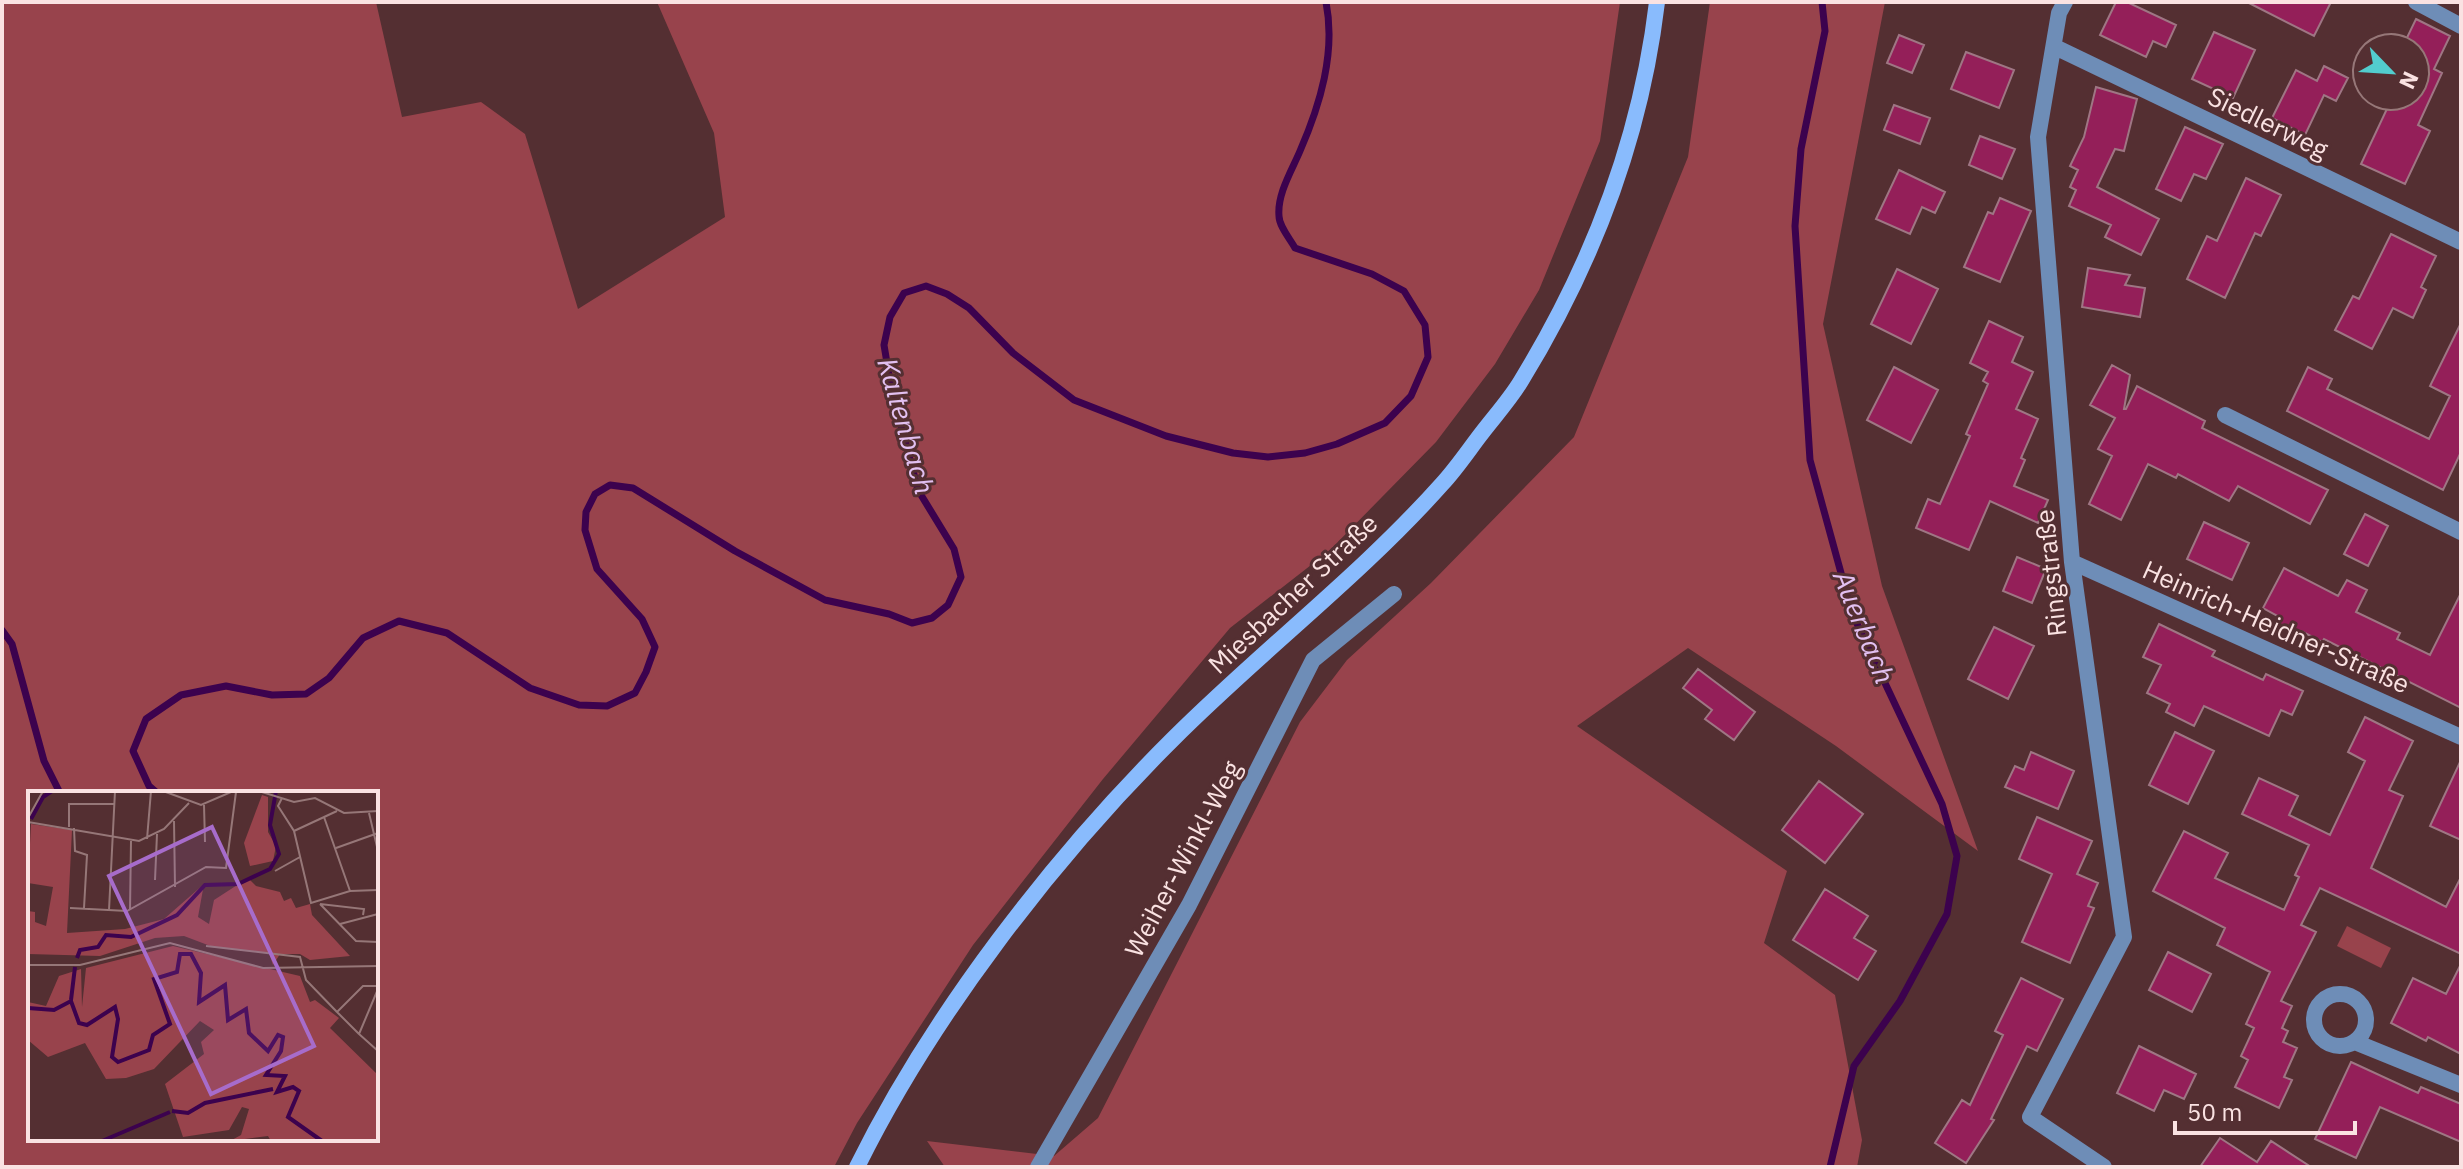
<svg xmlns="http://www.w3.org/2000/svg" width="2463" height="1169" font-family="'IBM Plex Sans',sans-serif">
<rect width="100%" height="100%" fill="#542f32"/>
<path fill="#98434c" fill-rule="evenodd" d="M2,2H376L402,117L481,102L525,134L578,309L725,217L714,133L657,2H1620L1600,141L1539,290L1495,364L1436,442L1329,551L1230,628L1103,779L973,945L857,1123L834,1167H2ZM30,793H376V1139H30Z
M1710,2H1885L1823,324L1882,586L1978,851L1836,746L1688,648L1577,726L1787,871L1764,943L1835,995L1862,1140L1857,1167H945L927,1141L1054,1156L1098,1118L1300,722L1347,660L1431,583L1574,437L1688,157Z
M2347,926L2391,948L2381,968L2337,946Z"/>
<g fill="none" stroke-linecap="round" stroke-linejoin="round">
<path stroke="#3c024e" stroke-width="7" d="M1822,2L1825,31L1801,149L1795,226L1810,460L1852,613L1942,804L1957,856L1947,914L1900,1001L1854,1066L1830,1167
M2,630L12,644L44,761L60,793
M157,793L149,786L133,751L146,719L181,695L226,686L272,695L306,694L329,678L363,638L399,621L447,633L530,688L579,705L607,706L635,693L646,672L655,647L642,619L597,569L585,530L586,512L595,494L610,485L633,488L735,551L825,600L889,614L912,623L932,618L948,605L961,577L954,549L918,490L891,387L884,345L890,317L904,293L926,286L947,294L969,308L1013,353L1074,400L1166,436L1233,453L1268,457L1305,453L1337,444L1385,423L1411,396L1428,357L1425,325L1404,291L1372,274L1295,248C1290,239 1279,226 1279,216C1277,194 1292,170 1300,151C1320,105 1336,53 1326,2"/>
</g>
<path fill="#941f59" stroke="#9f7684" stroke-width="2" d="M2116,2H2127L2176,25L2166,47L2153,41L2146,57L2100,35Z
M2247,2H2331L2314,36Z
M2416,19L2450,36L2434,69L2442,73L2418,125L2430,131L2405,184L2361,164L2393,96H2415V48H2402Z
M2214,32L2255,50L2233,98L2192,79Z
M1899,35L1924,45L1912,73L1887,63Z
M1966,52L2014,70L1999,108L1951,89Z
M2324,66L2348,78L2336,101L2324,95L2305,135L2272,118L2296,70L2317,81Z
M2096,87L2137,99L2124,151L2115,149L2097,187L2159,219L2141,255L2105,237L2111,225L2069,206L2076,190L2070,187L2078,170L2070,166L2084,137Z
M1894,105L1930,118L1920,144L1884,130Z
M2185,127L2223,144L2206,179L2194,174L2181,201L2156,189Z
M1980,136L2015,149L2002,179L1969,165Z
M1899,170L1945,192L1935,213L1922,207L1910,234L1876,219Z
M2246,178L2281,195L2261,236L2255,233L2225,298L2187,279L2207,236L2217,241Z
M2000,198L2031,211L2000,282L1964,267L1988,212L1993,214Z
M2391,234L2436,256L2421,287L2426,290L2413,318L2393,308L2372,349L2335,330L2353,296L2359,299Z
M2088,268L2130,275L2125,285L2145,288L2140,317L2082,307Z
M1897,269L1938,289L1911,344L1871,324Z
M1989,321L2023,337L2012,362L2033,372L2016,409L2038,419L2021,458L2025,460L2014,486L2048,500L2038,523L1990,501L1969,550L1916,528L1928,499L1940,504L1970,436L1966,434L1988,384L1983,381L1988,372L1970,363Z
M2461,323V452L2443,490L2287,411L2308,367L2332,379L2327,389L2429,439L2450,396L2430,386Z
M2112,365L2130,375L2124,409H2126L2137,386L2205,421L2202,428L2328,490L2310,524L2238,486L2229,501L2178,474L2176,478L2148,464L2121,520L2089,504L2112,456L2098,449L2115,418L2090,405Z
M1894,367L1938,390L1911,443L1867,420Z
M2365,514L2388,526L2368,566L2344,554Z
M2204,522L2249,543L2232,580L2187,559Z
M2017,557L2046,569L2032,603L2003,591Z
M2284,568L2338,596L2347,580L2367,590L2356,612L2400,633L2397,639L2430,655L2461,593V708L2324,639L2322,642L2303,632L2301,637L2277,625L2281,618L2263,608Z
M2159,624L2215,651L2212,656L2263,680L2266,674L2303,691L2292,715L2281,710L2269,736L2204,706L2194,726L2166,712L2170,704L2147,693L2161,665L2143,657Z
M1994,627L2034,646L2008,699L1968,679Z
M1698,669L1755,712L1734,740L1705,719L1712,710L1683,688Z
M2365,717L2413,741L2389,790L2403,796L2371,868L2446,907L2461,877V954L2320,888L2301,925L2316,932L2281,1001L2292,1006L2282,1028L2288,1031L2283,1042L2297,1048L2284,1077L2292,1080L2279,1108L2235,1087L2248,1060L2241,1056L2254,1028L2246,1024L2270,972L2217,945L2225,928L2153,891L2184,831L2228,853L2215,878L2284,910L2299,877L2295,875L2309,845L2242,814L2259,778L2298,796L2289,815L2330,835L2365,761L2348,752Z
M2175,732L2214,751L2188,804L2149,785Z
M2031,752L2074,771L2058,809L2005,787L2015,766L2024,770Z
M2461,760V840L2430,826Z
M1819,781L1863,814L1825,863L1782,830Z
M2037,817L2092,841L2077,874L2098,883L2088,906L2094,908L2070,963L2022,942L2052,874L2019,859Z
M1825,889L1868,916L1854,938L1876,951L1858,980L1793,940Z
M2168,952L2211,974L2192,1012L2149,990Z
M2461,964V1054L2428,1037L2426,1041L2391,1023L2413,978L2446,994Z
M2021,978L2063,999L2037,1051L2027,1046L1991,1119L1994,1120L1966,1163L1935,1143L1962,1100L1970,1105L2003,1035L1995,1031Z
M2139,1046L2196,1074L2184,1099L2164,1090L2154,1111L2117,1093Z
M2351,1062L2418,1093L2421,1087L2461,1104V1142L2380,1107L2356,1158L2315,1139Z
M2220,1138L2257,1162L2271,1141L2311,1167H2200Z"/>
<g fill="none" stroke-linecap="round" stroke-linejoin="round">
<path stroke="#6e8db7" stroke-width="16" d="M2065,2L2059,13L2038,137L2072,562L2124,937L2030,1117L2104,1167
M2416,2L2461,26
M2055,47L2461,242
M2225,415L2461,532
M2072,562L2461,737
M2314 1020a26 26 0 1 1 52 0a26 26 0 1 1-52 0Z
M2355,1042L2461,1085
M1038,1167L1189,905L1313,660L1394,594"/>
<path stroke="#89bbfd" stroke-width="16" d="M857,1167C932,1015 1054,857 1174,738C1261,651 1360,576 1442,484C1455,470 1466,454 1478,438C1492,419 1509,401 1521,381C1592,265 1641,137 1657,2"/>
</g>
<g text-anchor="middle" stroke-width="6" stroke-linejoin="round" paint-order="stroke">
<g font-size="26" fill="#fae2e2" stroke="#542f32">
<text transform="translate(2268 123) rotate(26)" y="9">Siedlerweg</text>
<text transform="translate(2051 573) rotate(-96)" y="9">Ringstraße</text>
<text transform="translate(1293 594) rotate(-43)" y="9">Miesbacher Straße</text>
<text transform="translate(2276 627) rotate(24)" y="9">Heinrich-Heidner-Straße</text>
<text transform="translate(1183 859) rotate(-62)" y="9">Weiher-Winkl-Weg</text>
</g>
<g font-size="28" font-style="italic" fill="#e2c0f1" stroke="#542f32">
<text transform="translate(906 426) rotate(74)" y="10">Kaltenbach</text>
<text transform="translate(1864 627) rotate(68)" y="10">Auerbach</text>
</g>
</g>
<g transform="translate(28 791)">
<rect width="350" height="350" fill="#542f32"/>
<path d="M234,4L240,6V41L248,55L245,70L222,75L216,52ZM3,33L44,39L39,142L97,138L136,128L176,93L170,126L181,133L186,109L220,87L228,95L252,101L256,110L263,107L268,117L282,113L284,124L322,165L282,169L272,163H252L245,174L241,162L185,156L156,145L127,147L72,165L0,163V120L7,121V131L18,135L25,96L0,92ZM145,155L272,185L282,211L287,209L311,227L302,237L350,284V350H243L240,345L202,350L213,344L221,318L214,316L201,339L155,346L137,293L176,263L173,251L186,239L172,230L126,278L98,287L78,288L57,252L20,266L0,249V211L18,215L31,185L53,178L54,216L58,177Z" fill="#98434c"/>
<path fill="none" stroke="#3c024e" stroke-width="4" d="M3,28L15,6L24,0M49,167L52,159L70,156L78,144L103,146L149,124L177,94L210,93L242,78L251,63L242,34L248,0M43,209L47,176M0,217L26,219L43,210L51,232L59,234L87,216L90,228L84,266L90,271L121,259L125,244L142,233L126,188L149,181L152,163H163L173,182L171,211L197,194L200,229L218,218L221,242L240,260L250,244L255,246L253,260L238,284L257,285L249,301L265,296L271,300L260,326L294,350M144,320L160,322L177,312L245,298M74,350L142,321"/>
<path fill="none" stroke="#967778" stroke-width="2" d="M135,0L173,14L203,1H234L266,11L287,7L316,22L350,20M254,7L250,15L266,40L283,112L322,100L350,99M176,14L177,51M341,22L350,60M296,26L322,100M0,27L15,0M146,30L147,96M0,31L111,50L136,38L161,12M41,36V13H86M46,37L47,60L59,64L56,117M266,40L309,20M119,48L123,0M308,57L350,42M247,80L272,66M127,89L129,43M292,113L328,150L350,151M292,113L336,118L335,124M42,117L99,120L178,76L198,77L208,1M81,119L87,0M102,119L103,50M312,133L350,123M178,155L272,166L278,189L309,221M0,174H52L142,152L235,177L350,175M350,198L331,243L350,260M331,243L309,221L335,195H350"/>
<path fill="#a76ccb" fill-opacity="0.15" stroke="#a76ccb" stroke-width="4" d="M184,36L286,255L183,303L81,85Z"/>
<rect width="350" height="350" fill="none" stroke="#fae2e2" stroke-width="4"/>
</g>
<rect width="2463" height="1169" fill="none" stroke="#fae2e2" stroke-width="8"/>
<g transform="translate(2391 72) rotate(115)"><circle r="38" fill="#542f32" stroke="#967778" stroke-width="2"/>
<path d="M0-6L14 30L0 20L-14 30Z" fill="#52cdce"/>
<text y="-12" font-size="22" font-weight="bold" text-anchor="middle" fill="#fae2e2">N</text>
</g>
<path d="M2175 1121v12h180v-12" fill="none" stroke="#fae2e2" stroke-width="4"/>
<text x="2187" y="1121" font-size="24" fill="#fae2e2" stroke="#542f32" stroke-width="6" paint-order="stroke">50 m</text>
</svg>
